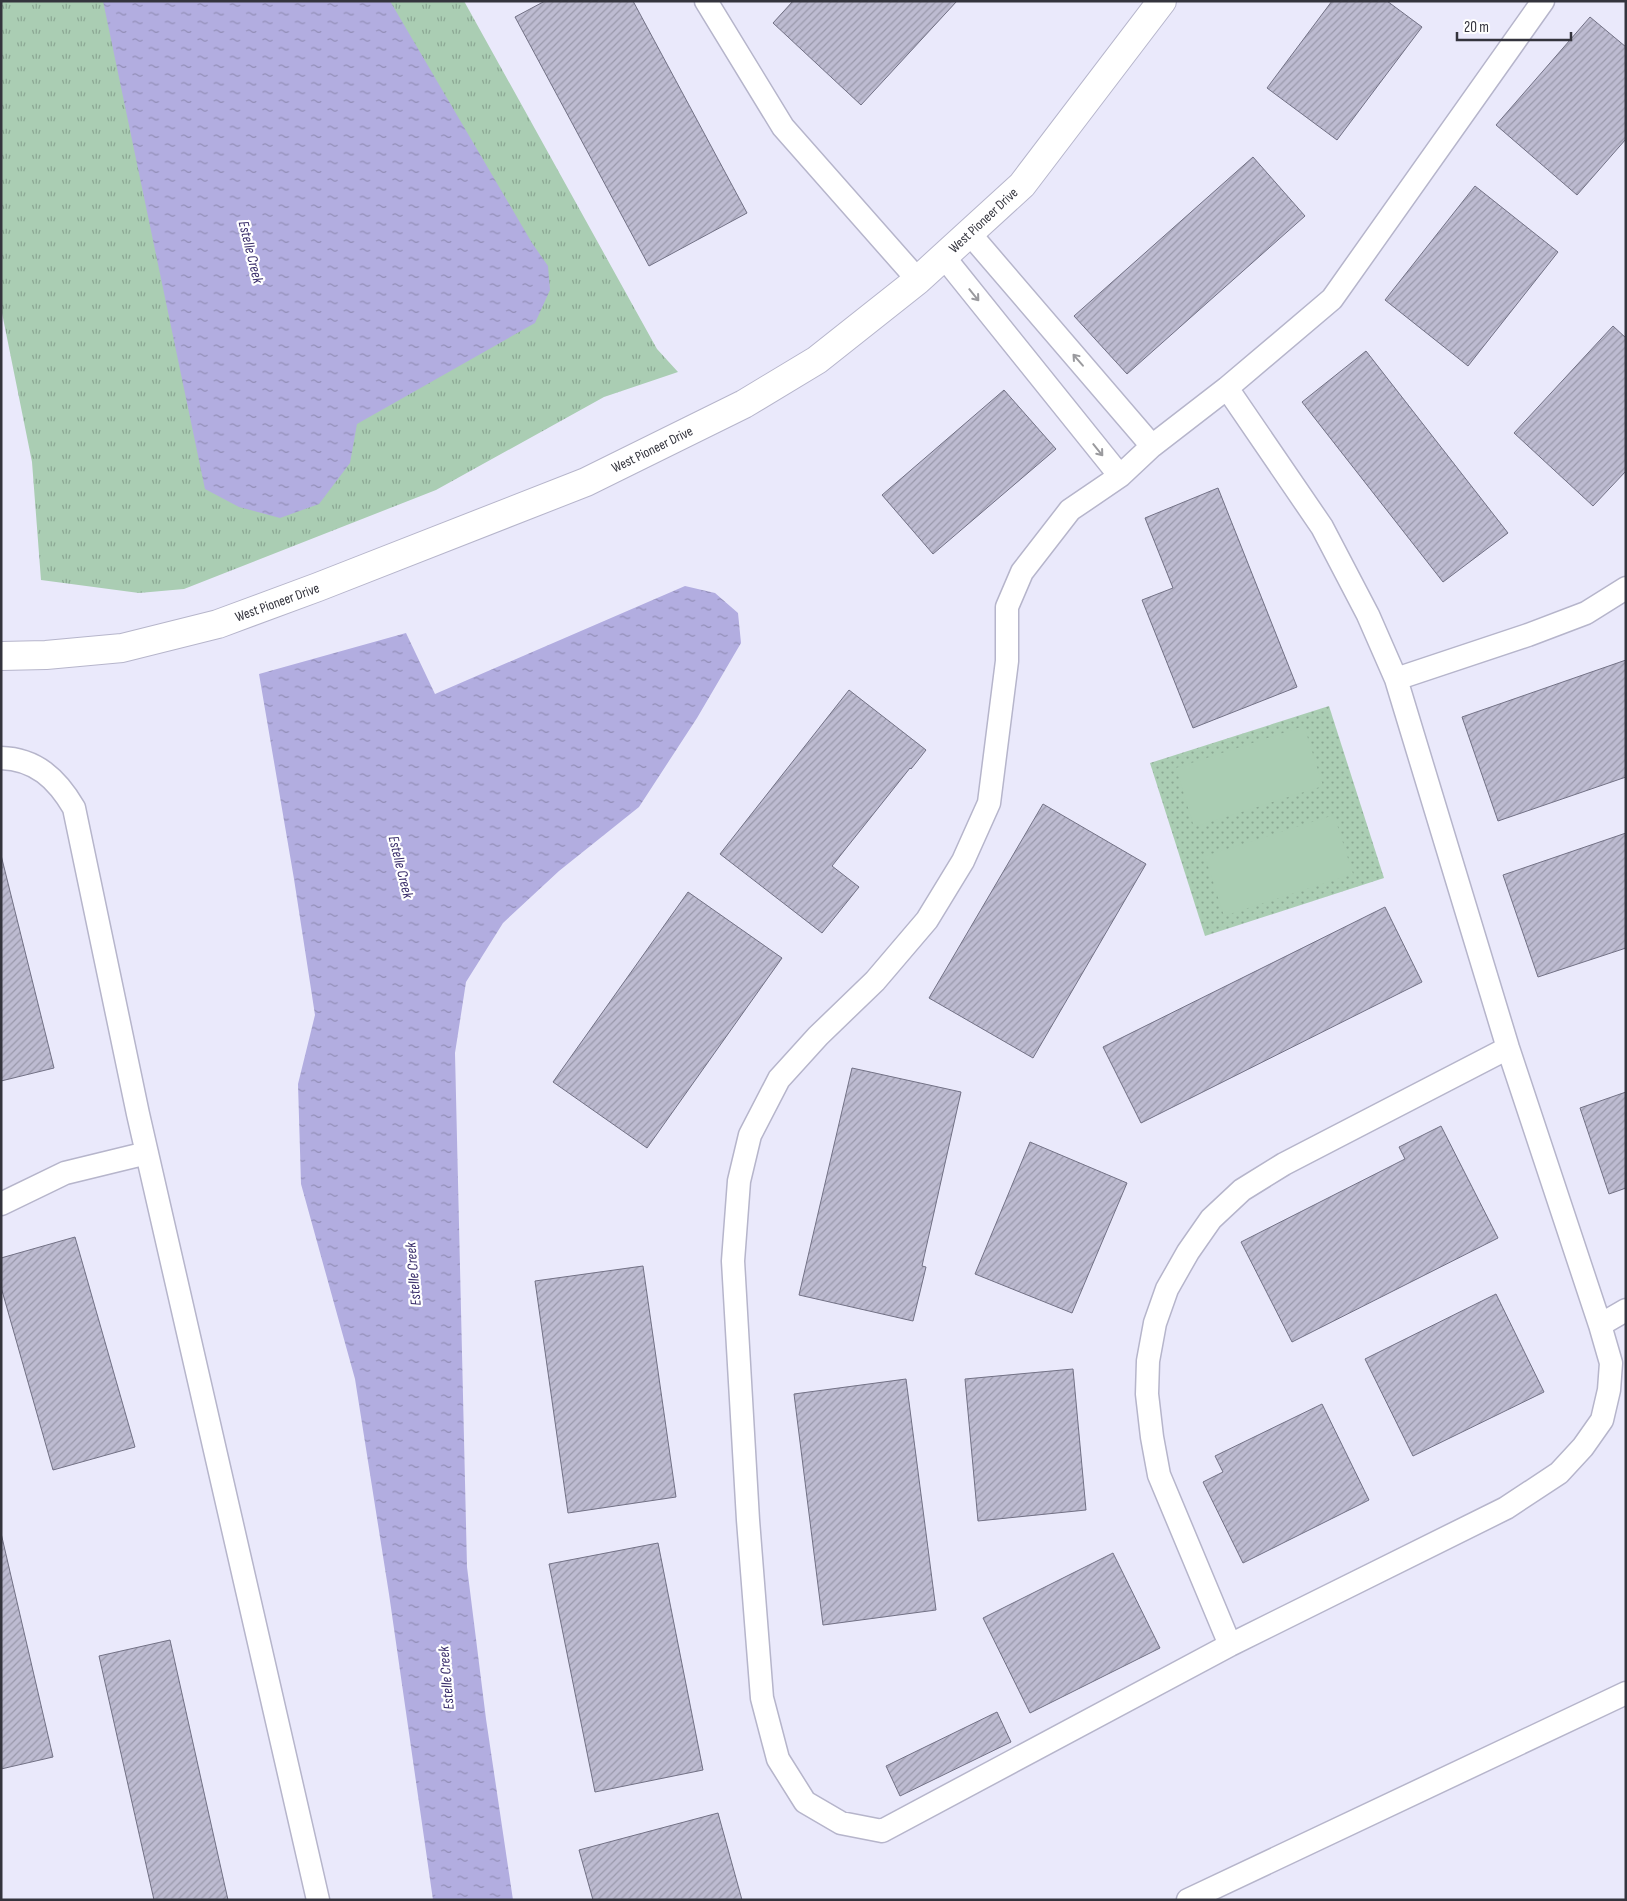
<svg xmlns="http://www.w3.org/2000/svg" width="1627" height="1901" font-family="'Sofia Sans Condensed',sans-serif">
<defs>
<pattern id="grass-tufts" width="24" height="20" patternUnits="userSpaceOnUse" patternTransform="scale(1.25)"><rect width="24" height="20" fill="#aacdb3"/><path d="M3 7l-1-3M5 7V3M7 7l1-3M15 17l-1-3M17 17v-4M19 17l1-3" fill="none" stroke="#8ba793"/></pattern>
<pattern id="park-dots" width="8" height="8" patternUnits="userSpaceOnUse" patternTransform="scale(1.25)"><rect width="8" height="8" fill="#aacdb3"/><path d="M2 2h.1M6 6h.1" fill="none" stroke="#8ba793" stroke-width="1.8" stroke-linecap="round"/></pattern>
<pattern id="water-ripples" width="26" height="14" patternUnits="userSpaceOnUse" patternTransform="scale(1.25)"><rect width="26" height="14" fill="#b2ade0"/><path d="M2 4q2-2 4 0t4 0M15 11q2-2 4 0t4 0" fill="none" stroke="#928eb7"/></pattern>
<pattern id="building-hatch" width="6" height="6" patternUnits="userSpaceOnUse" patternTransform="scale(1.25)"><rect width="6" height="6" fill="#bdbbd1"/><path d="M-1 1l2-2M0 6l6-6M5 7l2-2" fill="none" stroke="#9a99ab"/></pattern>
</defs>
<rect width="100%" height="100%" fill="#eae9fb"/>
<path fill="url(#grass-tufts)" d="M1,1H464L657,349L678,372L604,397L436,490L184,589L139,593L41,580L32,462L1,308Z"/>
<path fill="url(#park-dots)" d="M1329,706L1384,878L1205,936L1150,763Z"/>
<path fill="#aacdb3" d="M1304,726L1323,786L1194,827L1176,768Z
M1334,815L1353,874L1224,916L1205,856Z"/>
<path fill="url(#water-ripples)" d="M103,1H390L532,243L548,266L550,290L535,323L357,424L350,463L319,504L280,518L239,507L205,489Z
M685,586L715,593L738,613L741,643L697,718L639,807L559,871L503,923L466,982L455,1053L467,1567L486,1719L513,1900H433L389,1594L355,1379L301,1184L298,1084L315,1015L294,879L259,674L406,633L435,694Z"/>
<path fill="url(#building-hatch)" stroke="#727185" d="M545,1H633L747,213L649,266L515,17Z
M793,1H957L861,105L773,23Z
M1332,1H1387L1422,27L1337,140L1267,88Z
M1590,17L1626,47V139L1577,195L1496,125Z
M1253,157L1305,216L1127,374L1074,316Z
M1475,186L1558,252L1468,366L1385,300Z
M1613,326L1626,338V471L1593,506L1514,433Z
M1366,351L1508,533L1443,582L1302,402Z
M1004,390L1056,449L933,554L882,495Z
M1218,488L1297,687L1193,728L1142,600L1173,588L1145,518Z
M1626,660V777L1498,821L1462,717Z
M849,690L926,750L911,769L910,768L832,866L859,887L822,933L720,854Z
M1043,804L1146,864L1033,1058L929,998Z
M1626,833V948L1538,977L1503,875Z
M1,855L54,1068L1,1081Z
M688,892L782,958L647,1148L553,1082Z
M1385,907L1422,982L1141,1123L1103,1047Z
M852,1068L961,1092L922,1266L926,1267L913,1321L799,1295Z
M1626,1092V1188L1609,1194L1580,1108Z
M1441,1126L1498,1238L1292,1342L1241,1242L1405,1159L1399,1147Z
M1030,1142L1127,1183L1072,1313L975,1274Z
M75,1237L135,1447L53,1470L1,1287V1258Z
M643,1266L676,1497L568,1513L535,1281Z
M1496,1294L1544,1392L1413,1456L1365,1359Z
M1073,1369L1086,1510L978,1521L965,1379Z
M906,1379L936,1610L823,1625L794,1394Z
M1322,1404L1369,1500L1243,1563L1203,1482L1223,1472L1215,1456Z
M1,1533L53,1757L1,1769Z
M658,1543L703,1770L595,1792L549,1564Z
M1113,1553L1160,1648L1030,1713L983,1618Z
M170,1640L228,1900H154L99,1656Z
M997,1712L1011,1742L900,1796L886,1766Z
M718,1813L742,1900H593L579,1850Z"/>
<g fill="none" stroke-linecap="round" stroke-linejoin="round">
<defs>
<path id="service" d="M706,1L783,127L918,280
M970,234L1152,446
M944,257L1120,476
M1227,388L1322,527L1368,615L1396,679L1508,1048L1600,1325L1611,1363L1609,1390L1602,1420L1583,1447L1559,1473L1506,1508L1230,1645L882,1831L841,1823L805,1802L778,1759L762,1698L748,1520L733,1261L739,1181L750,1135L779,1079L818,1036L875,981L927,920L963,861L989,803L1007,661V607L1022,572L1070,510L1120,476L1152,446L1227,388L1332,299L1543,1
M1396,679L1528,635L1586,613L1626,588
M1,758C36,759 57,779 74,808L138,1114L318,1900
M1,1204L65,1173L147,1153
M1600,1325L1626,1310
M1230,1645L1159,1475L1152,1437L1147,1394L1148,1361L1155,1323L1167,1289L1188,1252L1211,1219L1242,1190L1284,1164L1508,1048
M1188,1900L1626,1693"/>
<path id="minor" d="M1,656L46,655L122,648L218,624L318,587L586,482L744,404L817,360L918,280L1022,185L1162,1"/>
</defs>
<use href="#service" stroke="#b6b5cb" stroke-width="25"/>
<use href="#minor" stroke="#b6b5cb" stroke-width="30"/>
<use href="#service" stroke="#fff" stroke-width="22"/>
<use href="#minor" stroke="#fff" stroke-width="28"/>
</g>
<defs><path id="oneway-shaft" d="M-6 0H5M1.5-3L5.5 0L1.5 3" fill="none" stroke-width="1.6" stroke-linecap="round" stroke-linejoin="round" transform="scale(1.25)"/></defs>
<g stroke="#9a9a9e">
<use href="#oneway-shaft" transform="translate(974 295) rotate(51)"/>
<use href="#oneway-shaft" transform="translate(1078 360) rotate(-131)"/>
<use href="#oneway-shaft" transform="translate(1098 450) rotate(51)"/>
</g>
<g text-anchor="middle" stroke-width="4.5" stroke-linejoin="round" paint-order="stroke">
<g font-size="14" fill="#34343d" stroke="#fff">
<text transform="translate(983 220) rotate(-43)" y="5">West Pioneer Drive</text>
<text transform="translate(652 449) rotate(-26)" y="5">West Pioneer Drive</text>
<text transform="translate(277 602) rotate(-20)" y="5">West Pioneer Drive</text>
</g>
<g font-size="15" font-style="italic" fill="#392d6a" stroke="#fff">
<text transform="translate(251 252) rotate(76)" y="5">Estelle Creek</text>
<text transform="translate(401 867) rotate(76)" y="5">Estelle Creek</text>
<text transform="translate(413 1274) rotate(-95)" y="5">Estelle Creek</text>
<text transform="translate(446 1678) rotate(-95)" y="5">Estelle Creek</text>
</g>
</g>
<rect width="1627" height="1901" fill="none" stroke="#34343d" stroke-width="5"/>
<path d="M1457 32v8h114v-8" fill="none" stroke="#34343d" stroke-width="2.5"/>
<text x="1464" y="32" font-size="15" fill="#34343d" stroke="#ffffff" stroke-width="4" paint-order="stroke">20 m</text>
</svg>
